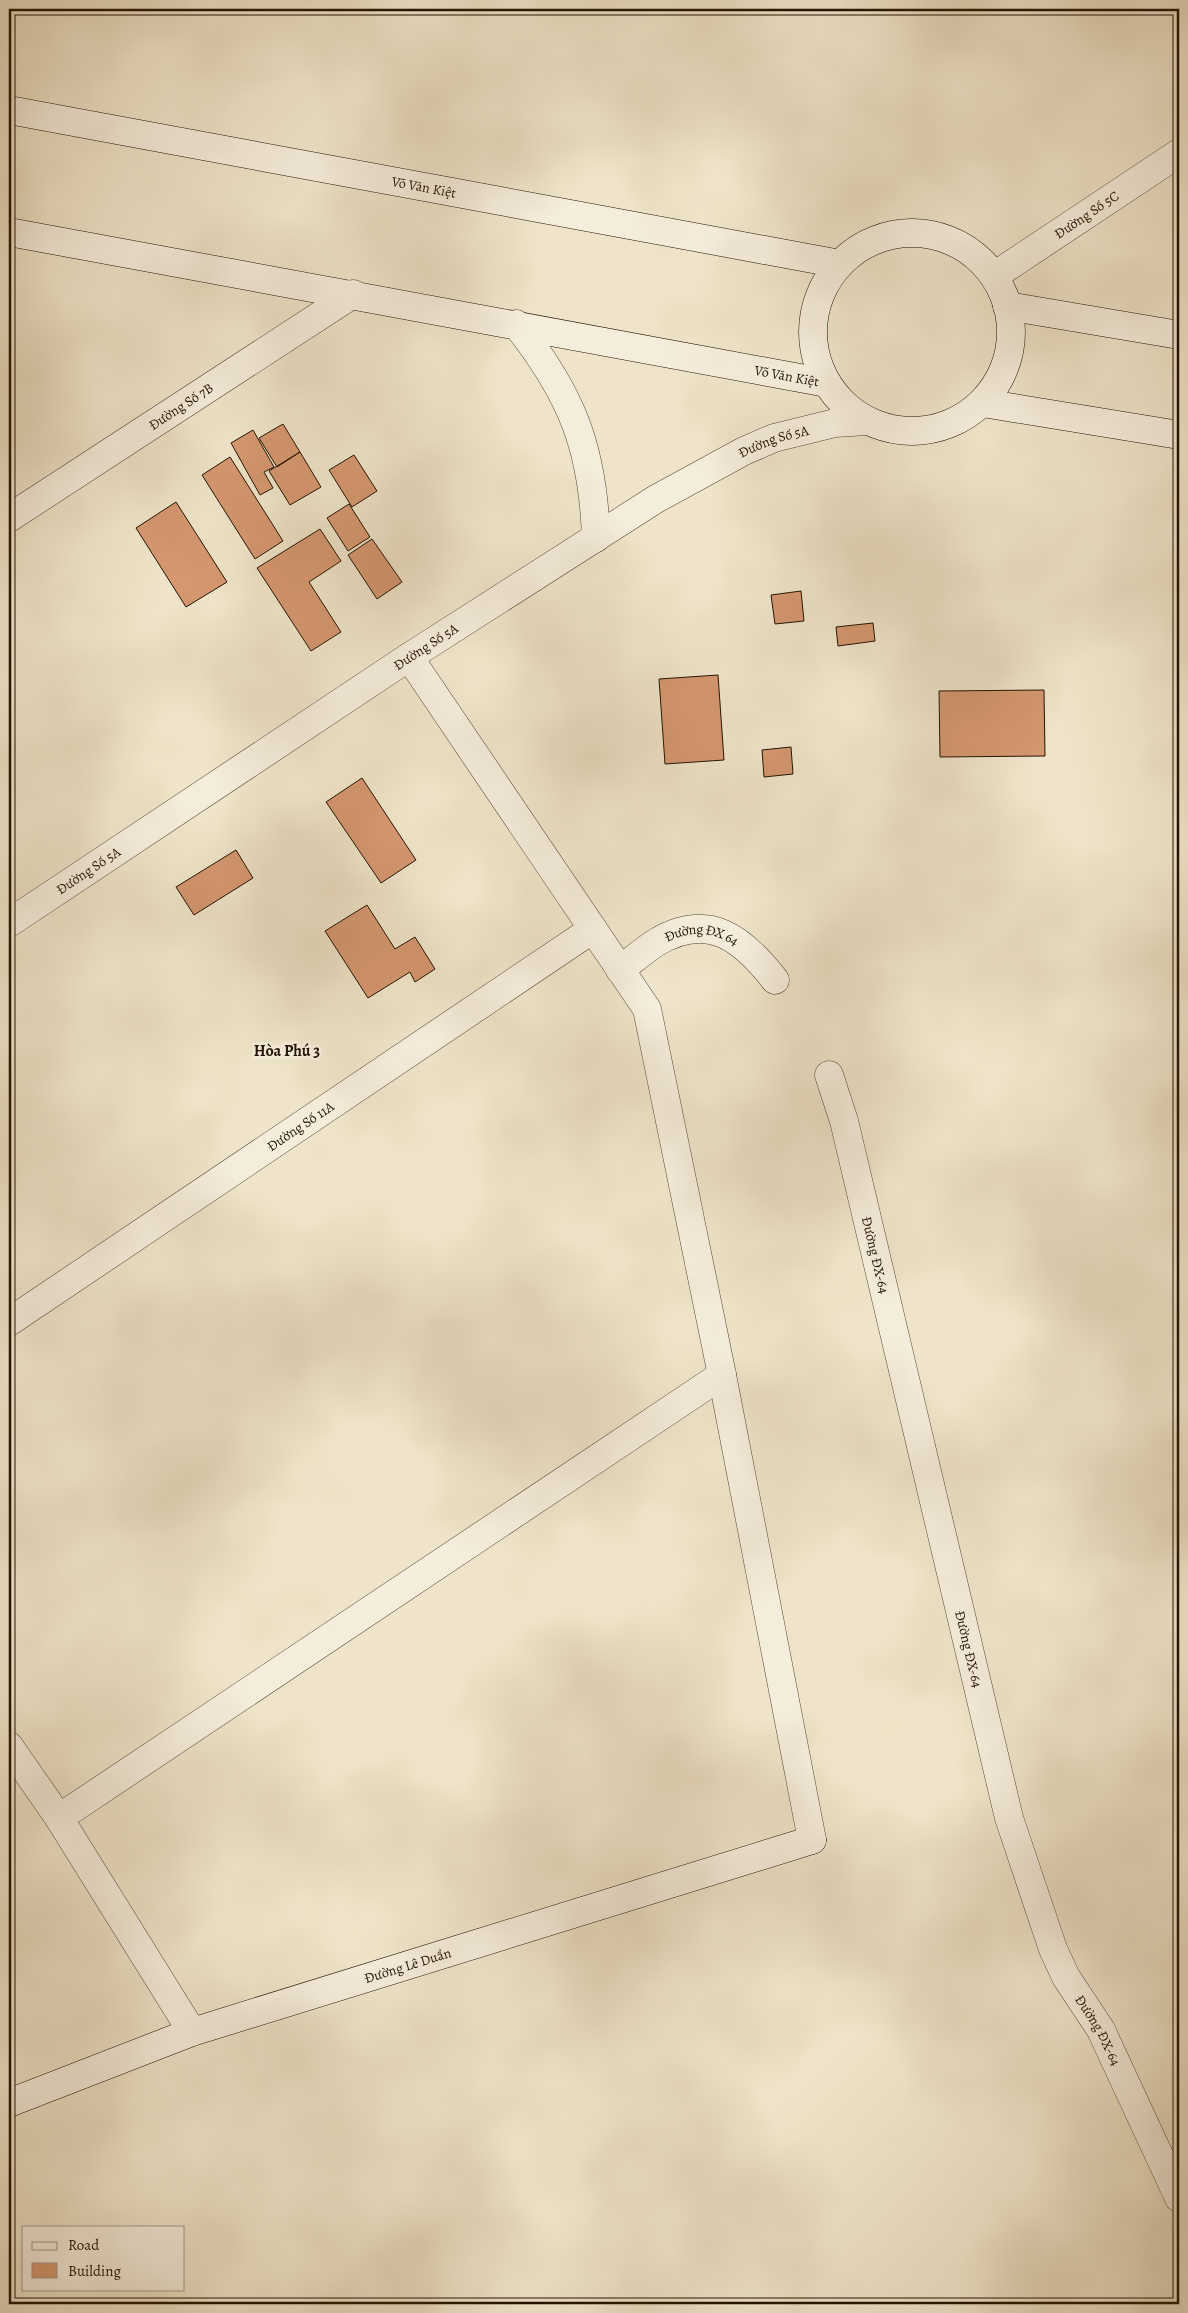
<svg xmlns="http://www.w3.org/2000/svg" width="1188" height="2313" font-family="Alegreya,serif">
<rect width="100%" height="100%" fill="#efe4c9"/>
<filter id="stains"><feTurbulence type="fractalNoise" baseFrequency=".004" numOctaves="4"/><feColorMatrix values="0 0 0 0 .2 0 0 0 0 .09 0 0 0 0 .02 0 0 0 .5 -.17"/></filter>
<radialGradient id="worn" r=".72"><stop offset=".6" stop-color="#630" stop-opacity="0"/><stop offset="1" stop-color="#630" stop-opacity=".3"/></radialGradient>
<path fill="#d59770" stroke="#221302" d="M283,424L300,452L277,467L259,438Z
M253,430L274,467L264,472L273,488L260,495L231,443Z
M300,452L321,487L290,505L269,471Z
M354,455L377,491L352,507L329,470Z
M230,457L283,541L255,559L202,475Z
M176,502L227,582L186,607L136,528Z
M349,504L370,537L348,551L327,518Z
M320,529L341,561L309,582L341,632L311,651L257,568Z
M372,539L402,582L377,599L348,555Z
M801,591L804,621L775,624L771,595Z
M873,623L875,641L838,646L836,627Z
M718,675L724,760L665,764L659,679Z
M1044,690L1045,756L940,757L939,691Z
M791,747L793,774L764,777L762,750Z
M362,778L416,860L381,883L326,802Z
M236,850L253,878L194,915L176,887Z
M367,905L395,949L415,937L435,969L415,982L410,972L368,998L325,931Z"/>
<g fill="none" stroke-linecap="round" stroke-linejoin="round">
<defs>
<g id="street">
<path id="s1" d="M994,276L1179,153"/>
<path d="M516,324C572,395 593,448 596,538"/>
<path id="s2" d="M9,518L353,294"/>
<path d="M409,657L647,1009L722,1375L812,1840"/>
<path id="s3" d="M9,923L409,657L656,499L744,451L774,438L835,423L867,421"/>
<path id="s4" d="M620,970C632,961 644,950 657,942C709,911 743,939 775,980"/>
<path id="s5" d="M829,1075L844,1121L1009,1818L1053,1949L1066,1977L1101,2030L1179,2198"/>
<path id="s6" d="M9,1322L593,929"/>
<path d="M9,1746L59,1818L192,2032"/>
<path d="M59,1818L722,1375"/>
</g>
<g id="secondary">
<path id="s7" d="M9,110L840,264"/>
<path id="s8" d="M9,232L827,383"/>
<circle cx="912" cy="332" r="99"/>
<path d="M1007,306L1179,335"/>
<path d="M983,403L1179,435"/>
<path id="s9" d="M9,2103L192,2032L812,1840"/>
</g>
</defs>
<use href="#street" stroke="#554734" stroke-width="29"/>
<use href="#secondary" stroke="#221302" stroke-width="29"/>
<use href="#street" stroke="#f5eddc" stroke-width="28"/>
<use href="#secondary" stroke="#f5eddc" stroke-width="28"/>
</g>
<g text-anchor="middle" stroke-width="5" stroke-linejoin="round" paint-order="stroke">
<g font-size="14" fill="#221302" stroke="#f5eddc">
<text dy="5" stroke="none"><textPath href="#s7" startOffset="422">Võ Văn Kiệt</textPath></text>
<text dy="5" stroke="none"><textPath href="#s1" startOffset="111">Đường Số 5C</textPath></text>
<text dy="5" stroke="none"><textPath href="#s8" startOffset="791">Võ Văn Kiệt</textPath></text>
<text dy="5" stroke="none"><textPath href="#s2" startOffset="205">Đường Số 7B</textPath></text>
<text dy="5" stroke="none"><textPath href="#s3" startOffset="905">Đường Số 5A</textPath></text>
<text dy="5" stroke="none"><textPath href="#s3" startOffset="500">Đường Số 5A</textPath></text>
<text dy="5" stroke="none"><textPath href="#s3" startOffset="95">Đường Số 5A</textPath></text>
<text dy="5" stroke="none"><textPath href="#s4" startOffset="94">Đường ĐX 64</textPath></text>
<text dy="5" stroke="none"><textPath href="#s6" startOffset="351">Đường Số 11A</textPath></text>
<text dy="5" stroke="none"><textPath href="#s5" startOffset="186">Đường ĐX-64</textPath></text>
<text dy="5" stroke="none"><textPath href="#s5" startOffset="591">Đường ĐX-64</textPath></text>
<text dy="5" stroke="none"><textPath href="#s9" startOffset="422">Đường Lê Duẩn</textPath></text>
<text dy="5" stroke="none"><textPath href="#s5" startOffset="996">Đường ĐX-64</textPath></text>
</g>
<g font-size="16" font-weight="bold" fill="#221302" stroke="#f5eddc">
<text x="287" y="1056">Hòa Phú 3</text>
</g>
</g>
<rect width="1188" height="2313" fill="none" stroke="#efe4c9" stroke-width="30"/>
<rect x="10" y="10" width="1168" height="2293" fill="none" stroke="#221302" stroke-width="2.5"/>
<rect x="15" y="15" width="1158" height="2283" fill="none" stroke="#221302"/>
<rect x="22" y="2226" width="162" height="65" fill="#f5eddc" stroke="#a19685"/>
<rect x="32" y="2242" width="25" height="8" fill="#f5eddc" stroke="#a19685"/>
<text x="68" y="2250" font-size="15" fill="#221302">Road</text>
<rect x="32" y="2263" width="25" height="15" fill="#d59770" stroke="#a19685"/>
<text x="68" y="2276" font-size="15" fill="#221302">Building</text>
<rect width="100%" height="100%" filter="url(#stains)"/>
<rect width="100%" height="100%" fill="url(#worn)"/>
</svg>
